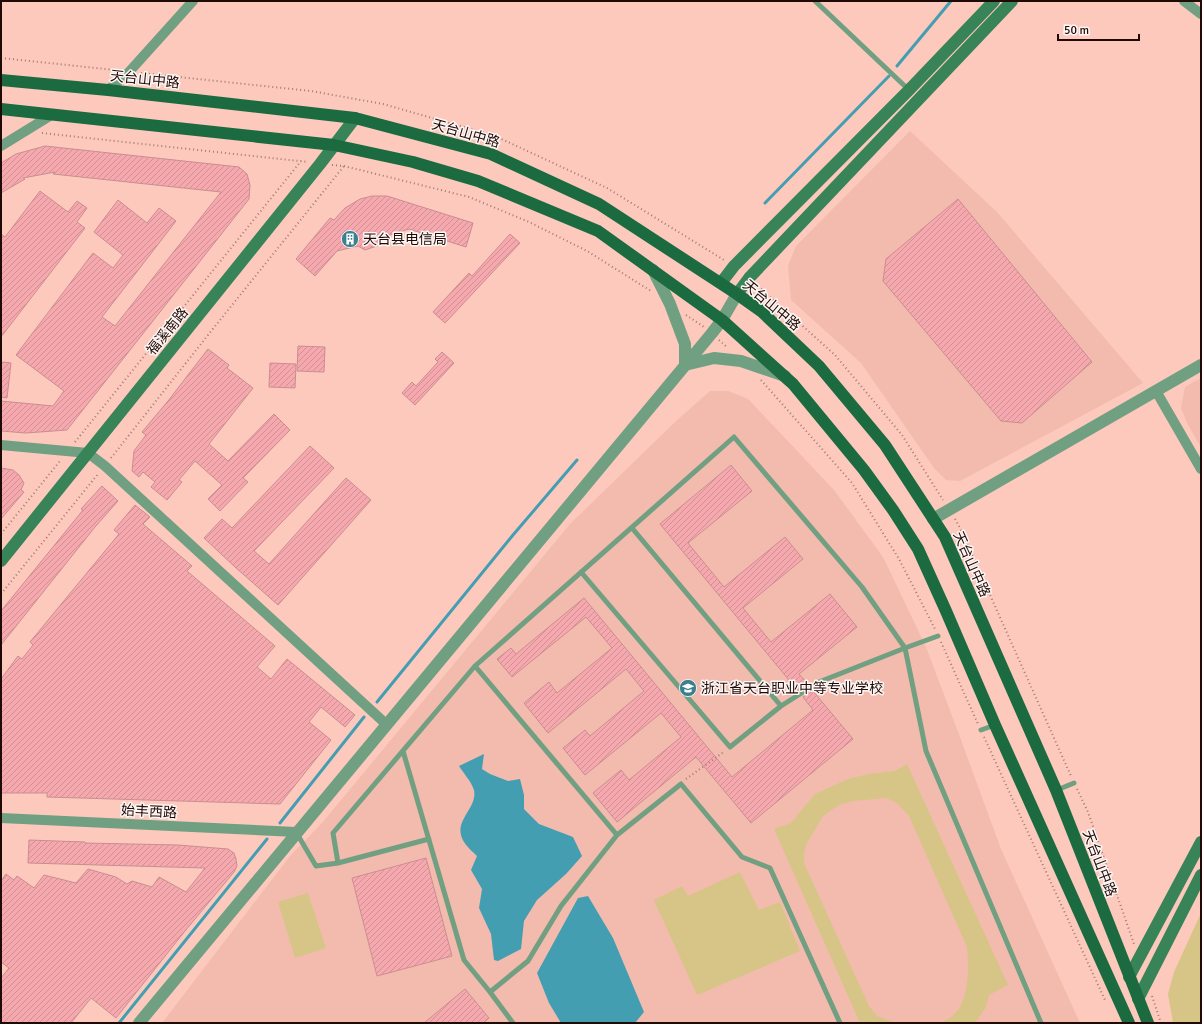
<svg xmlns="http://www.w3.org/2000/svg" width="1202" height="1024" font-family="Signika,'Noto Sans SC',sans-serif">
<defs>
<pattern id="building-hatch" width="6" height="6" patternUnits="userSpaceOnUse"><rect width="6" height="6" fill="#f5a9ae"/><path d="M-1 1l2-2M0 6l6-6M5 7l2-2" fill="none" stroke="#d29094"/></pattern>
</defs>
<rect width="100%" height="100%" fill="#fcc9bc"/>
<path fill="#f3bbad" d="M910,131L997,212L1143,383L960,481L946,480L934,468L861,363L791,300L788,266L796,246Z
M1201,378V447L1188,425L1181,408L1185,387Z
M710,391H728L748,399L834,490L883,557L926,647L957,729L1001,849L1080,1023H162L290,856L322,823L570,524L675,422Z"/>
<path fill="#d6c586" d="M907,764L1008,985L989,995L986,1007L975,1023H940C943,1021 947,1020 951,1017C970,1004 969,968 967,947L909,816L897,803L887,798L853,801L839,805L823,816L807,843L804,852V863L869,1006L877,1016L895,1023H860L774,829L791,823L815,794L848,779L869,774L895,771Z
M740,872L759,910L780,902L800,951L697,995L654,900L682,886L688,896Z
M308,893L326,948L295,958L278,902Z
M1201,913V1023H1173L1168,994L1174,972Z"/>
<path fill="#439eb2" d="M484,754L482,769L490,774L508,781L520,779L524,795V809L539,824L573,837L582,856L566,874L537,900L524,921L521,949L498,961L494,960L491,934L479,908L482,889L471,870L477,856C473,852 467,847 464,842C451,821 478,809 474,790C471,781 464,774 459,766Z
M588,896L613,938L644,1012L635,1023H561L549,1003L537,973L578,898Z"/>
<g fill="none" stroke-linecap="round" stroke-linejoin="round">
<path stroke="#439eb2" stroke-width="3" d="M897,66L951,1
M765,203L889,76
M377,702L513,535L577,460
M280,823L364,717
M119,1023L267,839"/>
</g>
<path fill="url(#building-hatch)" stroke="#cb8d91" d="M45,146L239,167L247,174L250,185L249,199L67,430L26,433L1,431V401L53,406L64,391L16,355L93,253L113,268L123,255L94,232L118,200L147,223L159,208L176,221L102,317L115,326L221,192L53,174L55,172L23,178L25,179L1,193V163L16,154Z
M40,191L68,212L77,201L87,208L77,222L85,228L1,337V234L5,237Z
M372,196H387L473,223L466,247L409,229L390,235L386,243L365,250L358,246L337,251L315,276L296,259L330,218L334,220L345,208L360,199Z
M958,199L1092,362L1022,423L1001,421L883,281L886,259Z
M510,234L520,243L445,323L433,312L469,273L472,276Z
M298,346L325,347L324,372L297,371Z
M208,349L229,365L227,368L253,388L209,444L228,461L274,414L290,430L243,478L248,482L220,511L208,499L222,485L195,461L179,480L182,482L167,500L151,487L155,482L143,472L139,477L132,471L134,451L146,435L142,432L168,401Z
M442,352L454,363L415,405L402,393L412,382L416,386L438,362L435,359Z
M1,362L11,363L7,398L1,397Z
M270,363L296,364L295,388L269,387Z
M310,446L334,468L254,551L269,564L346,478L371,500L278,605L235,567L204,538L222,519L232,528Z
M731,465L752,491L688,543L724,587L785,537L803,559L743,608L771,642L830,594L857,627L799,674L808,684L798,691L660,524Z
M1,468L13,470L19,475L24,483L21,490L24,492L1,519Z
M102,486L118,501L95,527L1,645V611L83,510L81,509Z
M135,505L150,517L143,524L192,566L187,571L275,646L257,667L271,679L287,659L355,715L345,727L321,707L309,722L331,740L280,804L47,797V793H1V679L18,656L22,659L33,645L30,642L119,534L114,530Z
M584,598L732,777L813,710L803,697L813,691L853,739L751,823L696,757L617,822L593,793L621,770L629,780L681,737L661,713L585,775L563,748L585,730L590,736L644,691L626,669L548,733L524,703L549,682L557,693L612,648L586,617L512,677L497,659L511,648L516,654Z
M29,840L85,842V843L178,845L228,849L234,853L236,859L237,866L234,872L185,931L116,1018L91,998L71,1023H1V978L9,968L1,962V881L6,874L14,880L17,876L34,888L44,875L76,883L88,869L116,877L127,884L132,881L152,887L159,877L186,892L205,868L28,863Z
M426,858L452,956L377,976L352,878Z
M465,989L489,1018L483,1023H424Z"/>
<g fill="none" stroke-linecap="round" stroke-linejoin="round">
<path stroke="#a27b72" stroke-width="2" stroke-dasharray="1 3" stroke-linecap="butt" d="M1,58L115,70
M141,73L311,91L383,104L495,136L607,188L724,260
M42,133L308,162
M332,165L344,166L469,197L529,222L587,251L651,291
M758,286L835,355L902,435L943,500
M686,315L704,327
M719,340L728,348
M761,380L852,483L899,559L935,629
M75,442L301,161
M111,458L208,335L344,166
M955,519L960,528L1071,776
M1,534L60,461
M1,594L98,474
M941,642L978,724
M984,737L1105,1000
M686,779L725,751
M1077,789L1088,812L1134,944
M1152,996L1161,1023"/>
<path stroke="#719f81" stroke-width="5" d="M815,1L909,90
M581,572L730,747L781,706L632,528
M938,636L905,648L926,751L1041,1023
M475,666L617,835L681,784L742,857L770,868L840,1023
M981,730L995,725
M403,751L464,960L490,992L513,1023
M1057,790L1074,783
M296,832L316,866L338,863L429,839
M338,863L333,833L475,666L734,437L862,587L905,648L819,682L781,706
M490,992L528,961L561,906L617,835"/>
<path stroke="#719f81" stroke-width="10" d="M1184,1L1201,14
M108,90L129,72L193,1
M1,146L53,114
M1156,391L1201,469
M1,445L88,453L105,466L386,724
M1,818L296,832"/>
<path stroke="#719f81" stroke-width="12" d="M653,270L670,304L685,344V365L714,358L741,361L785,376
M933,519L1201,365
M139,1023C328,792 519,562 712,333L722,320L737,294"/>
<path stroke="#388357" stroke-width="12" d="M721,283L734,266L909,90L994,1
M737,294L749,278L1012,1
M1,561L320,164L355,118
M1129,977L1201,842
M1138,999L1201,875"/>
<path stroke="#1c6b40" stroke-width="12" d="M1,80L108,90L355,118L491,154L599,204L737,294L761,311L819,366L885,445L945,537L1056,790L1148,1023
M1,109L334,145L413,162L478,181L598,231L722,320L793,384L864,470L893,510L918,549L946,611L995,725L1129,1023"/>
</g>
<defs>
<symbol id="building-disc" viewBox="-11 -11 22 22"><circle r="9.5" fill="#3c808f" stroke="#fdf6f4"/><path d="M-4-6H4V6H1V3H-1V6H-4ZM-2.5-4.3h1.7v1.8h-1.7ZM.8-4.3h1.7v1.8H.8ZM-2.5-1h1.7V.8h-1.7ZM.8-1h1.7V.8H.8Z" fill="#fff"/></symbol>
<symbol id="school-disc" viewBox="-11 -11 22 22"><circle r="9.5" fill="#3c808f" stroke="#fdf6f4"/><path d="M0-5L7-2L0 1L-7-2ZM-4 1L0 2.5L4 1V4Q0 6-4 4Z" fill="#fff"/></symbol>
</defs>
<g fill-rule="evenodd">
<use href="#building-disc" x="340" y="229" width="20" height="20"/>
<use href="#school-disc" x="678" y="678" width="20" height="20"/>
</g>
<g text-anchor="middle" stroke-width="3" stroke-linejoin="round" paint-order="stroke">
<g font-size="14" fill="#1f0a06" stroke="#fdf6f4">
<text transform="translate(145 79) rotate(6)" y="5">天台山中路</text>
<text transform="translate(466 133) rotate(16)" y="5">天台山中路</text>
<text transform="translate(772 305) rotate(40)" y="5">天台山中路</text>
<text transform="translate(167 331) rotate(-51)" y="5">福溪南路</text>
<text transform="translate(972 564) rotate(66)" y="5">天台山中路</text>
<text transform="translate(149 811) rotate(3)" y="5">始丰西路</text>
<text transform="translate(1100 863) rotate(69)" y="5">天台山中路</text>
</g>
<g font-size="14" fill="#1f0a06" stroke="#fdf6f4" text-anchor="start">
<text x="363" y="244">天台县电信局</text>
<text x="701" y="693">浙江省天台职业中等专业学校</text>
</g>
</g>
<rect width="1202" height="1024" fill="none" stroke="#1f0a06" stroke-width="4"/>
<path d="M1058 34v6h81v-6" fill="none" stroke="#1f0a06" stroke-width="2"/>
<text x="1064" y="34" font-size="12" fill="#1f0a06" stroke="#fdf6f4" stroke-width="3" paint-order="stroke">50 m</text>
</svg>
